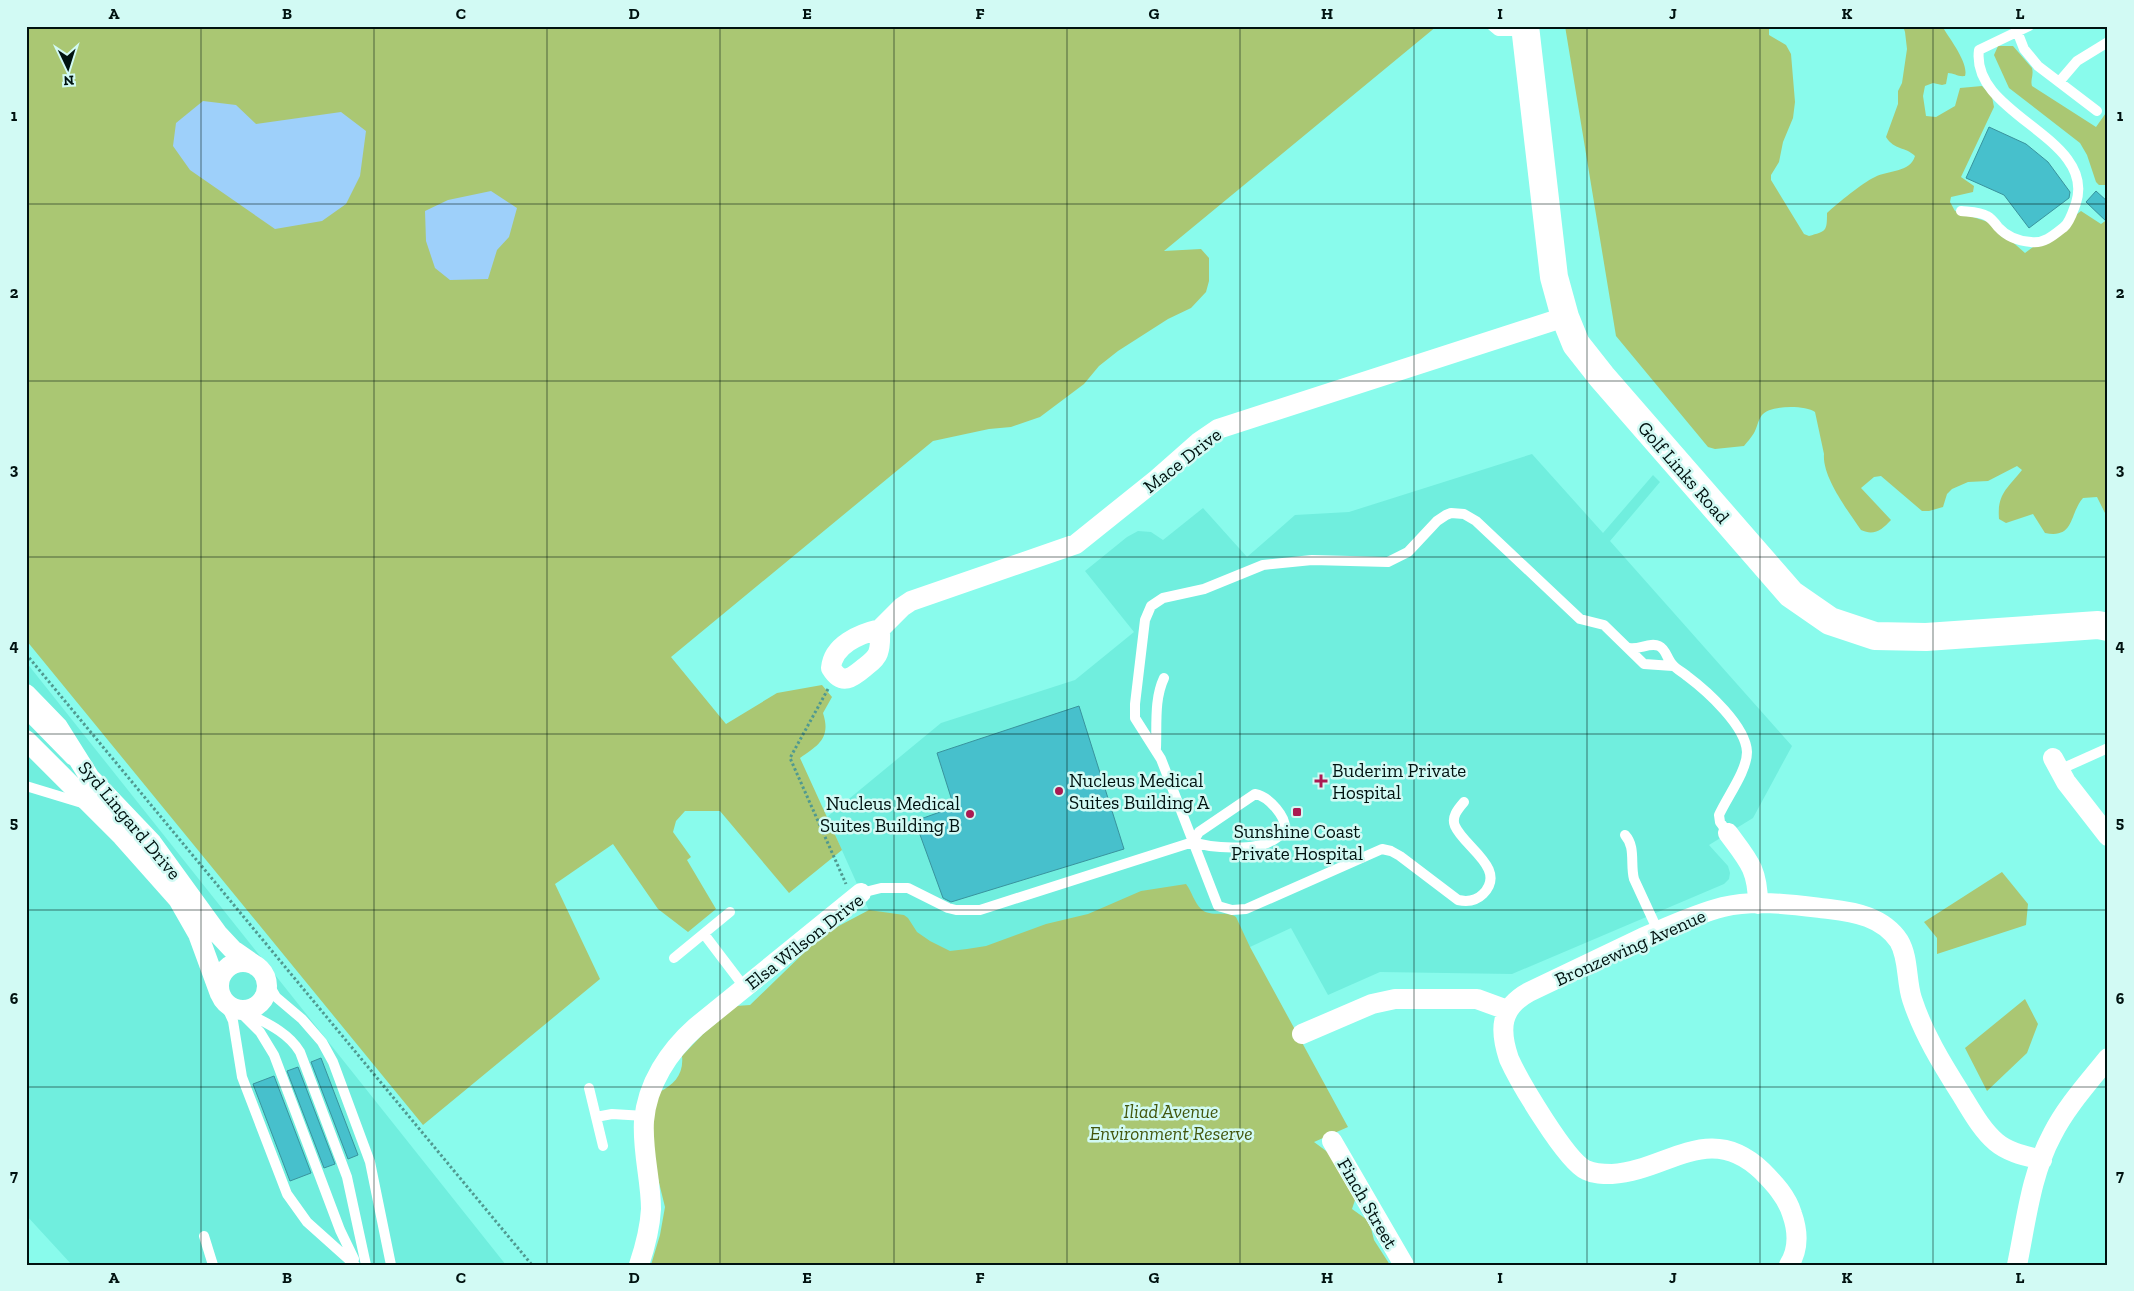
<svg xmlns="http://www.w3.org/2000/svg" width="2134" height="1291" font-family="'Zilla Slab',serif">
<rect width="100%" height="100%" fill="#89fbec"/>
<path fill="#70eede" d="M1532,454L1603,533L1653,475L1660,482L1610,541L1792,746L1753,818L1709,845L1728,866L1730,873L1729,879L1724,884L1512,974L1380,972L1328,995L1291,928L1250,947L932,1051L827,817L941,723L1075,680L1134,632L1085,571L1127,537L1138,531L1151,532L1163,540L1203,508L1247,557L1295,515L1349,512Z
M26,662L506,1265H72L26,1215Z"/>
<path fill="#aac773" d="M26,26H1437L1164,251L1201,249L1209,258V281L1206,292L1191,308L1168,319L1118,351L1099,366L1084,384L1040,417L1011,427L989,429L933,441L671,657L726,724L777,693L822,685L832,697L823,713C831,738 819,745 800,758L842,850L789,893L720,811H685L676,821L673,832L691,857L687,860L716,909L688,932L658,909L613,844L555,884L600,979L423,1125L26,640Z
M1565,26H1769V35L1786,45L1791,54L1795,102L1793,118L1783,142L1779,162L1771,175V180L1804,234L1809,236C1826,231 1827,232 1827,213C1838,203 1862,183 1875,177C1888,170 1910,173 1915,156C1905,146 1895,151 1886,137L1898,104V91L1902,83L1907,49L1905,32L1903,26H1942C1949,38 1969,63 1965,76C1958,77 1954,73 1948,73L1946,84L1942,85L1933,83L1925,86L1923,96L1926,116L1936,117L1955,106L1960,88L1982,86L1992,97L1994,107L1961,177L1974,186L1973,192L1951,197L1950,202L1955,211L1991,223L2025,253L2081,211L2101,224L2108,219V519L2097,497L2083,498C2069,514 2075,539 2045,533L2033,514L2006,523L1999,519C1997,494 2007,489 2022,470L2017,466L1988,481L1968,482L1952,489L1947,494L1943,507L1929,511H1922L1881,476L1874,477L1861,488L1891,520C1882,530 1874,536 1861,530C1848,511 1822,477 1824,454L1815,412C1805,405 1770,405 1762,415C1758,420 1757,428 1754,433C1751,438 1747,442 1744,446L1715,449L1708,447L1616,336Z
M1998,46H2013L2032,68C2034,75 2030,80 2032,86L2096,127L2108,110V185H2099L2096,182L2087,155L2080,143L2009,88L1994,55Z
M2002,872L2028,904L2026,925L1937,954V938L1924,922Z
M1186,884C1192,892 1194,902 1201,909C1211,918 1226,910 1236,917L1250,947L1348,1127L1314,1142L1341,1162L1355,1200L1352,1209L1366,1219L1371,1228L1374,1240L1390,1265H651L660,1235L665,1207L650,1146V1121L659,1092C674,1085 684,1074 682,1056L703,1034L736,1006L750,1005L814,943L833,929L869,910L904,915L908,918L917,932L930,941L950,951L967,949L986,946L1046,924L1088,914L1141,891Z
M2025,999L2038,1024L2027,1053L1987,1091L1965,1048Z"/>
<path fill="#9ed0fa" d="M203,101L236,105L256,124L341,112L366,131L360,176L346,204L322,221L275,229L190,170L173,146L176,123Z
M491,191L517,208L509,237L497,250L488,279L450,280L435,268L426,241L425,211L448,200Z"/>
<path fill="#47c0cc" stroke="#39939d" d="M1989,127L2026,144L2048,162L2070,192L2069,198L2029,228L2004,195L1966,178Z
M2096,191L2108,202V223L2086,202Z
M1079,706L1124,849L951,902L943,898L915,821L954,807L937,753Z
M321,1058L358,1155L348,1159L311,1062Z
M298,1067L335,1164L324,1168L287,1071Z
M274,1076L311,1173L290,1181L253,1084Z"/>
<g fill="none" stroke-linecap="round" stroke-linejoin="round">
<path stroke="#509990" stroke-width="3" stroke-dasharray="2.5 2.5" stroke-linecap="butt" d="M26,654L532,1265
M828,689L790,758L846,884"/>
<path stroke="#fff" stroke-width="10" d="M1492,26L1498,31H1525
M2017,31L2024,49L2038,66L2097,111
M2059,82L2077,61L2108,42
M1961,211C1969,212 1980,212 1987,216C1991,218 1995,223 1998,227C2007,237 2017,241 2031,242C2044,244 2054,235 2064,227C2070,222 2073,211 2076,203C2097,137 1970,115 1979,50L2029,26
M1629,648C1639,650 1650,642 1659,646C1666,649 1667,659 1672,664C1676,669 1682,672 1687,676C1707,691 1746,726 1747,752C1747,771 1727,797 1719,815L1720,822L1728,833
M26,714L71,760
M1156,748C1157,725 1154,699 1164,678
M2059,770L2108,748
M26,786L82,803
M1464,802C1458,809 1451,817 1455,826C1464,847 1508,869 1483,894C1476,901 1467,902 1458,900L1400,856L1391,851L1382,849L1246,909L1232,910L1218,906L1161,759L1135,718V704L1145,620L1151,606L1163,598L1204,589L1263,565L1312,560L1388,562L1408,552L1437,521L1446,515L1451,513L1464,514L1476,521L1580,619L1604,625L1644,664L1673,666
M1625,835C1636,847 1630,864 1634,879L1658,931
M861,893L881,888H908L948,908L956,910H980L1193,842C1210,848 1255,851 1271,841C1276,839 1280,835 1284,832C1289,818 1268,796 1255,794L1199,832L1193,842
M704,934L745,988
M674,958L730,912
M265,978L276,997L302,1019L322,1042L333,1062L370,1162L391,1265
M224,1001L233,1021L242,1077L287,1194L307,1222L355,1265
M241,1010C262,1021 288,1031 300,1052L347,1177L366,1265
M243,1015L260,1032L274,1055L340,1230L354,1259
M589,1088L603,1146
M596,1117L612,1114L645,1116
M204,1236L213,1265"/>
<path stroke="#fff" stroke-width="20" d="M880,629L902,607L911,601L1076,544L1157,479L1199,442L1218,429L1565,317
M880,629C880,637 881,645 878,653C876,659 870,663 865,667C852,678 842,686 831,668C833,645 859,634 880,629Z
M26,694L58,727L90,778L152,843L218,934L233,950L256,966
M26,740L122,836L178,899L198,934L220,994
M2053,758L2066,782L2108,836
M1728,833C1748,860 1758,869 1758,904
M219 986a24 24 0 1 1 48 0a24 24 0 1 1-48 0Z
M1302,1034L1372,1004L1395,999H1477L1507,1010
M1332,1141L1404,1265
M639,1265C645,1247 650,1228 651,1209C651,1180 642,1151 644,1121C647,1084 669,1051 696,1027L861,893
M1789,1265C1799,1249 1798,1231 1792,1214C1787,1197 1774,1183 1762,1171C1709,1120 1667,1171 1612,1174C1603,1174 1594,1174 1586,1170C1566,1161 1519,1081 1509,1059C1499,1029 1500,1008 1529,992C1567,974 1604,956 1642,938C1668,927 1695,914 1723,907C1757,899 1795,905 1829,909C1855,912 1883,917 1899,941C1909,958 1906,981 1912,999C1923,1033 1942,1064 1961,1094C1971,1110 1981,1129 1996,1142C2009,1153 2026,1156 2042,1160
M2017,1265C2026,1222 2031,1174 2052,1135C2066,1107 2088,1083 2108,1058"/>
<path stroke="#fff" stroke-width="28" d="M1525,26L1554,277L1565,317L1576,344L1602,377L1791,594L1830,621L1875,636L1926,637L2098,625L2108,627"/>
</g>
<path fill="none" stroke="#001210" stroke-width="1" stroke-opacity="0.55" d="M201,26V1265M374,26V1265M547,26V1265M720,26V1265M894,26V1265M1067,26V1265M1240,26V1265M1414,26V1265M1587,26V1265M1760,26V1265M1933,26V1265M26,204H2108M26,381H2108M26,557H2108M26,734H2108M26,910H2108M26,1087H2108"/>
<g fill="#aa1a52" stroke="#d2faf4" stroke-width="2">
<path d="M1318.5 773.5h5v5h5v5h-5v5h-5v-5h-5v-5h5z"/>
<circle cx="1059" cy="791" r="5"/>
<rect x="1292" y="807" width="10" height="10" rx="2.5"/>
<circle cx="970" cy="814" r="5"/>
</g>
<g text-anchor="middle" stroke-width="5" stroke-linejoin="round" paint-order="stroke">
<g font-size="19" fill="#001210" stroke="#d2faf4">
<text transform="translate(1182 460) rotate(-38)" y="7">Mace Drive</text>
<text transform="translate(1684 472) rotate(49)" y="7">Golf Links Road</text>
<text transform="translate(130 820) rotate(50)" y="7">Syd Lingard Drive</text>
<text transform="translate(804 941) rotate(-38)" y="7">Elsa Wilson Drive</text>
<text transform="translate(1630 947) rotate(-24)" y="7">Bronzewing Avenue</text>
<text transform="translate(1368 1203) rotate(60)" y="7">Finch Street</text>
</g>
<g font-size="19" fill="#001210" stroke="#d2faf4" text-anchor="start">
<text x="1332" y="777">Buderim Private<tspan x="1332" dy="22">Hospital</tspan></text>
<text x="1069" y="787">Nucleus Medical<tspan x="1069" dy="22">Suites Building A</tspan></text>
<text x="960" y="810" text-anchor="end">Nucleus Medical<tspan x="960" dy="22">Suites Building B</tspan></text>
<text x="1297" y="838" text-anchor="middle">Sunshine Coast<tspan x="1297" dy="22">Private Hospital</tspan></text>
</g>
<g font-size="19" font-style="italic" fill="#42560d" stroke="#d2faf4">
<text x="1171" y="1118">Iliad Avenue<tspan x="1171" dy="22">Environment Reserve</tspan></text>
</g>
</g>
<rect width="2134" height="1291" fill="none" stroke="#d2faf4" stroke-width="55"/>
<g transform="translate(68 68) rotate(176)" stroke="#d2faf4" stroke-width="4" paint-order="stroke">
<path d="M0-4L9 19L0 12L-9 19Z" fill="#001210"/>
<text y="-8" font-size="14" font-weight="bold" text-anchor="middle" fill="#001210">N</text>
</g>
<rect x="28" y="28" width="2078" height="1236" fill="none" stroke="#001210" stroke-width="2"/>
<g font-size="16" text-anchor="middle" font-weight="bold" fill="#001210">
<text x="114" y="19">A</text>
<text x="287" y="19">B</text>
<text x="461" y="19">C</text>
<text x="634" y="19">D</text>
<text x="807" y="19">E</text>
<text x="980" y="19">F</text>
<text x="1154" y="19">G</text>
<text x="1327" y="19">H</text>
<text x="1500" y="19">I</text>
<text x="1673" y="19">J</text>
<text x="1847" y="19">K</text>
<text x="2020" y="19">L</text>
<text x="14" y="121">1</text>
<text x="2120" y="121">1</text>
<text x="14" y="298">2</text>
<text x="2120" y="298">2</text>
<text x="14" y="475">3</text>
<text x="2120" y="475">3</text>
<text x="14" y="651">4</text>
<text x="2120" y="651">4</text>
<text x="14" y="828">5</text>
<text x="2120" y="828">5</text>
<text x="14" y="1004">6</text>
<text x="2120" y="1004">6</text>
<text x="14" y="1181">7</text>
<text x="2120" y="1181">7</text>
<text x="114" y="1283">A</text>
<text x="287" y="1283">B</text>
<text x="461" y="1283">C</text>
<text x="634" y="1283">D</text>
<text x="807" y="1283">E</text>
<text x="980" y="1283">F</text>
<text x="1154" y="1283">G</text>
<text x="1327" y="1283">H</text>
<text x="1500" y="1283">I</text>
<text x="1673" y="1283">J</text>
<text x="1847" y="1283">K</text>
<text x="2020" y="1283">L</text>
</g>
</svg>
